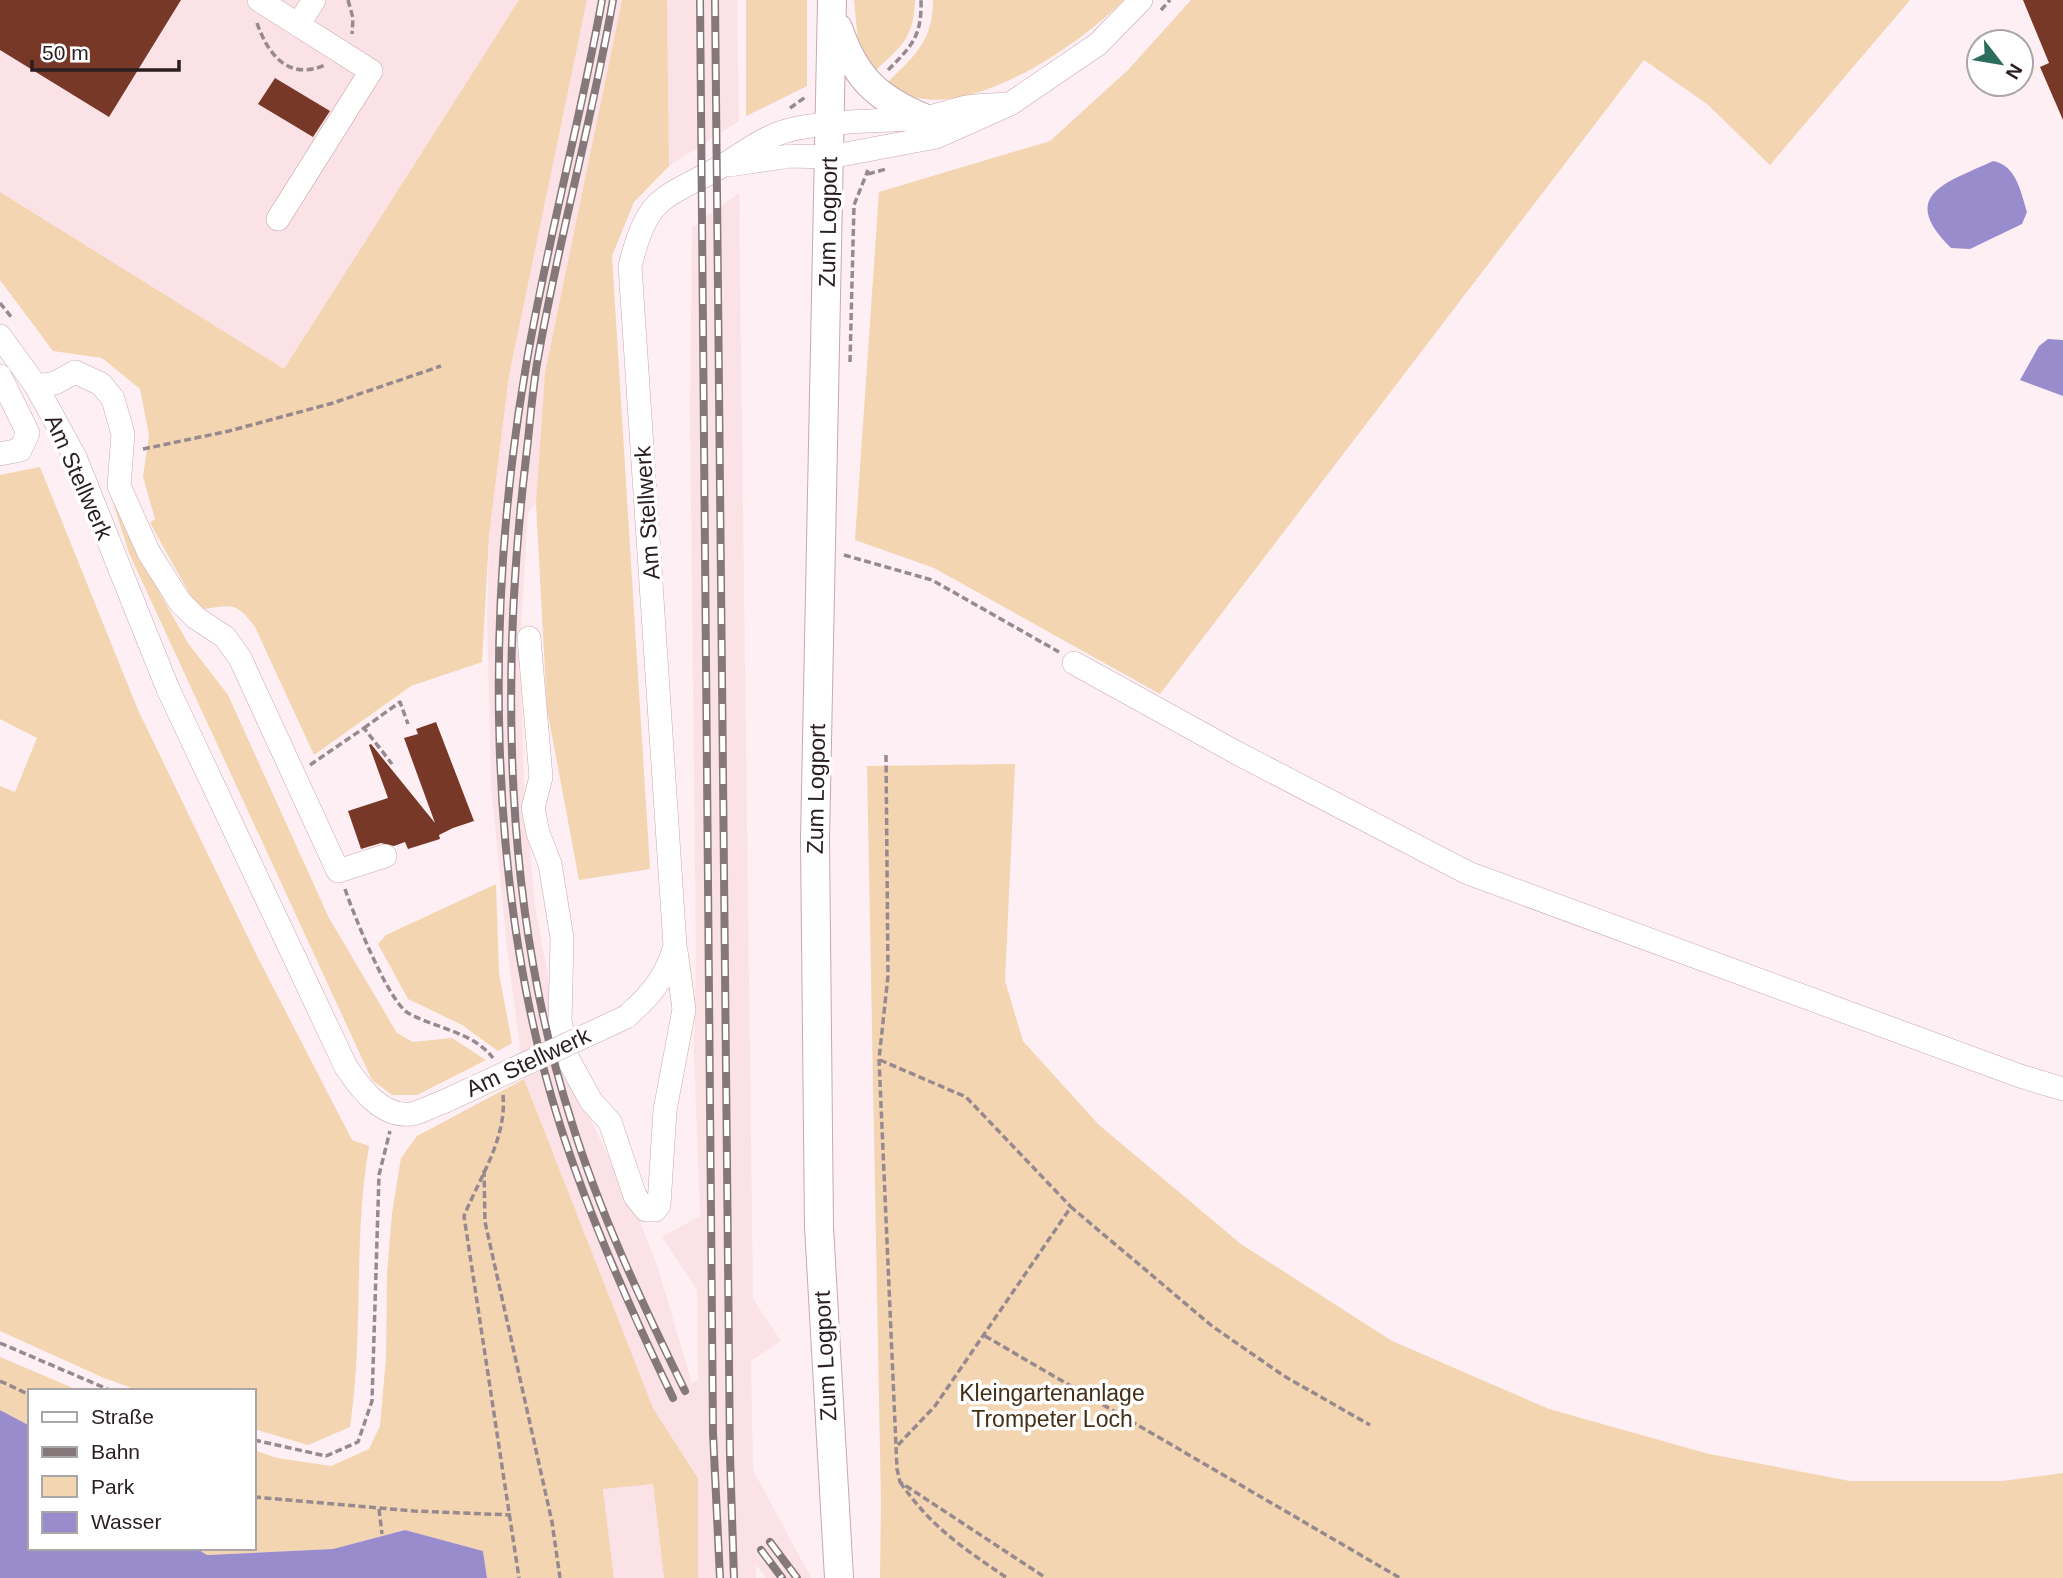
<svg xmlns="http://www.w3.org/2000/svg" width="2063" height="1578" font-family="Arial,sans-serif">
<rect width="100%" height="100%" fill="#fdeff3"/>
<path fill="#fbe2e7" d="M0,0H519L284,370L0,192Z
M587,0H622L545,372L536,503L528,512L520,642L524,783L535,906L565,1067L640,1222L658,1268L692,1383L698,1380L697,1290L662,1237L700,1216L694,1054L696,962L690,414L692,227L739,193L753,1299L781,1341L751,1361L753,1470L811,1578H766L756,1565V1578H698V1477L653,1408L524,1079L507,948L491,787L487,618L489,536L509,376Z
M667,0H737L739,121L669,166Z
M653,1484L664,1578H614L603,1488Z"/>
<path fill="#f4d5b2" d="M519,0H587L509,376L489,536L482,662L411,686L314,755L255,627C236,602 233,605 204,609L193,600L150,523L155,519L143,477L149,435L140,389L102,358L53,351L0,280V192L284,369Z
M622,0H667L669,166L634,202L612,256L650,869L579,880L547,709L536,503L545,372Z
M746,0H807V86L746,116Z
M854,0H915C914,40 900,47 873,73L859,52Z
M933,0H1124C1080,44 976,117 910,96C902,94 894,88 886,84C914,56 933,42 933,0Z
M1191,0H1910L1770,165L1707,104L1644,60L1160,694L934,568L855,540L879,192L1050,141L1128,70Z
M40,467L138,710L256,954L352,1140L369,1146C353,1238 364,1334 350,1427L308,1445L254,1429V1391H140L104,1378L0,1331V786L15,792L37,738L0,719V475Z
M107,484L159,592L188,643L228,695L329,918L397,1033L413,1042L452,1038L486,1060L417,1095H392L372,1080L129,553Z
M1015,764L1005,981L1023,1041L1099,1125L1241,1244L1392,1341L1549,1409L1709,1454L1850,1481H2003L2063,1473V1578H880L881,1503L867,766Z
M496,884L499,973L512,1043L498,1051L462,1025L408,999L378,944L386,935Z
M524,1079L653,1408L698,1478V1578H664L653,1484L603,1489L614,1578H487L483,1551L405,1530L333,1549L207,1555L196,1548H254V1450L277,1458L331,1466L369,1449L380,1426L386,1358L387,1274L392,1213L401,1158L417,1136Z
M0,1357L80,1391H30V1426L0,1410Z"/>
<path fill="#998ccc" d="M1993,161C2016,165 2021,192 2027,212L2022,224L1970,249L1951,248C1896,194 1949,182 1993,161Z
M2048,339L2063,340V396L2020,380L2039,346Z
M0,1410L30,1426V1548H196L207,1555L333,1549L405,1530L483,1551L487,1578H0Z"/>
<path fill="#783827" d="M0,0H181L109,117L0,50Z
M2023,0H2063V120L2040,67L2049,63Z
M275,78L330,111L313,137L258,104Z
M436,722L474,821L453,828L439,835L440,839L408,849L405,842L394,846L381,843L361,849L348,811L388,798L369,745L371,744L435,823L404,738L418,734L416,729Z"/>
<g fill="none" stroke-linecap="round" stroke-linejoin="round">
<defs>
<path id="minor" d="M259,0L371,71L278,219
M298,25L314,0
M729,165L790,156L830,157L936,137L1010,104L1098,44L1141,0
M0,336L36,386L75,457L168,689L346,1067C360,1088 382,1118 412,1114C422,1112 433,1105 443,1102
M0,376L28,433L20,450L0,454
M36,386L55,383L75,372L101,384L113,399L123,434L119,486L149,553L180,602L196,618L225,637L240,658L338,871L385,856
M529,638L541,777L533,808L538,833L550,864L562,938L560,1021L568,1059L591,1101L610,1122L635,1196L646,1210H655L659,1205L665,1110L684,1009L676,951
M1074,663L1237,753L1468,873L2020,1076L2063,1089
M626,1017C650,996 666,978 675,946L630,266C648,193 663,200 722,166C741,155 756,142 777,134C812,120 881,122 920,118C936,117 951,110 967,107C981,105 996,105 1010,104"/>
<path id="major" d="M832,0L815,840L819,1227L839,1578
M838,28C855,77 876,98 924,118"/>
</defs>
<use href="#minor" stroke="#c8a8af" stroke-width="24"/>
<use href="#major" stroke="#c8a8af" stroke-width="30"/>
<path stroke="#978a8e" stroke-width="3.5" stroke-dasharray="7 3.5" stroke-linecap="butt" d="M348,0L353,18L352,34
M1161,10L1170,0
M257,23C268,55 289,81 325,65
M888,70C912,46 922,36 921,0
M790,108L807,96
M868,174L886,169
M0,303L12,318
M850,362L854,205L868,170
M143,449L229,431L333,403L441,366
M844,555L932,580L1059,652
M364,728L400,702L408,724
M886,755L888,976L879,1059L897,1469L900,1482L1046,1578
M310,765L364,728L392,764
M345,889C353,913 388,1001 408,1013C435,1028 473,1032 493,1058
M880,1060L966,1097L1071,1207
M503,1095C507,1138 480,1177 464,1216L519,1578
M484,1170L485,1222L552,1522L560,1578
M985,1336L1400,1578
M0,1343L112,1391
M0,1381L30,1395
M254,1440L326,1456L358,1442L372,1401L379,1175L390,1131
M898,1445L935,1406L1071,1207L1212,1326L1284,1376L1370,1425
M900,1482C931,1527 963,1548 1007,1578
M254,1497L414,1511L511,1515
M379,1509L382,1534"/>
<use href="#minor" stroke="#fff" stroke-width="23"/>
<use href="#major" stroke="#fff" stroke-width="28"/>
<defs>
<path id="rail" d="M602,0C580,121 548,239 527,360C485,602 485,889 560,1125C590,1219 630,1309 673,1398
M613,0C592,120 559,238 538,358C532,391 530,425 526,458C500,676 504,910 571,1120C600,1214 642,1303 685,1391
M700,0L713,1433L720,1578
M715,0L730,1456L734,1578
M770,1542L797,1578
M761,1550L782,1578"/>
</defs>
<use href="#rail" stroke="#85787b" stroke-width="8"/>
<use href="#rail" stroke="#fff" stroke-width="5" stroke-dasharray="16" stroke-linecap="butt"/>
<defs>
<path id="minor-bridge" d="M443,1102L626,1017"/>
</defs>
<use href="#minor-bridge" stroke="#c8a8af" stroke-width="24" stroke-linecap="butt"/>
<use href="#minor-bridge" stroke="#fff" stroke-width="23"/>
</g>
<g text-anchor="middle" stroke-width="7" stroke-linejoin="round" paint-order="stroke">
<g font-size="23" fill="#2a1e21" stroke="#fff">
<text transform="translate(828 222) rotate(-89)" y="8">Zum Logport</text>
<text transform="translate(79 477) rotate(66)" y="8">Am Stellwerk</text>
<text transform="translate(647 513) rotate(-94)" y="8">Am Stellwerk</text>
<text transform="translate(816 789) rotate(-89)" y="8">Zum Logport</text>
<text transform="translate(528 1062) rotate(-25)" y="8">Am Stellwerk</text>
<text transform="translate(825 1356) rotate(-93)" y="8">Zum Logport</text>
</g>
<g font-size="23" fill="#442f15" stroke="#fff">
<text x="1052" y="1401">Kleingartenanlage<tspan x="1052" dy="26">Trompeter Loch</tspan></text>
</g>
</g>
<rect x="28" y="1389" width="228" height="161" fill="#ffffff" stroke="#aaa5a6" stroke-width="2"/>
<rect x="42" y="1412" width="35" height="10" fill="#ffffff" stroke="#aaa5a6" stroke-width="2"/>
<text x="91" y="1424" font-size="21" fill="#2a1e21">Straße</text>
<rect x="42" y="1447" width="35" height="10" fill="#85787b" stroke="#aaa5a6" stroke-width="2"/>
<text x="91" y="1459" font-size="21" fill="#2a1e21">Bahn</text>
<rect x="42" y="1476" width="35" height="21" fill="#f4d5b2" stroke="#aaa5a6" stroke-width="2"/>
<text x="91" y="1494" font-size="21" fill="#2a1e21">Park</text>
<rect x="42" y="1512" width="35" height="21" fill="#998ccc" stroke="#aaa5a6" stroke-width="2"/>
<text x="91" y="1529" font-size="21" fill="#2a1e21">Wasser</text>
<g transform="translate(2000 63) rotate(121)"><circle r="33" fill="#ffffff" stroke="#aaa5a6" stroke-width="2"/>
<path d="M0-5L12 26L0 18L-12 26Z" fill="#2c6d5d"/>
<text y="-10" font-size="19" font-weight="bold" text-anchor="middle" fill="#2a1e21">N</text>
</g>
<path d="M32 60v10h147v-10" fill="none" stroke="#2a1e21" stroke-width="3.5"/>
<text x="42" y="60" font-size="21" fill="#2a1e21" stroke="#ffffff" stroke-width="5" paint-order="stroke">50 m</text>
</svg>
